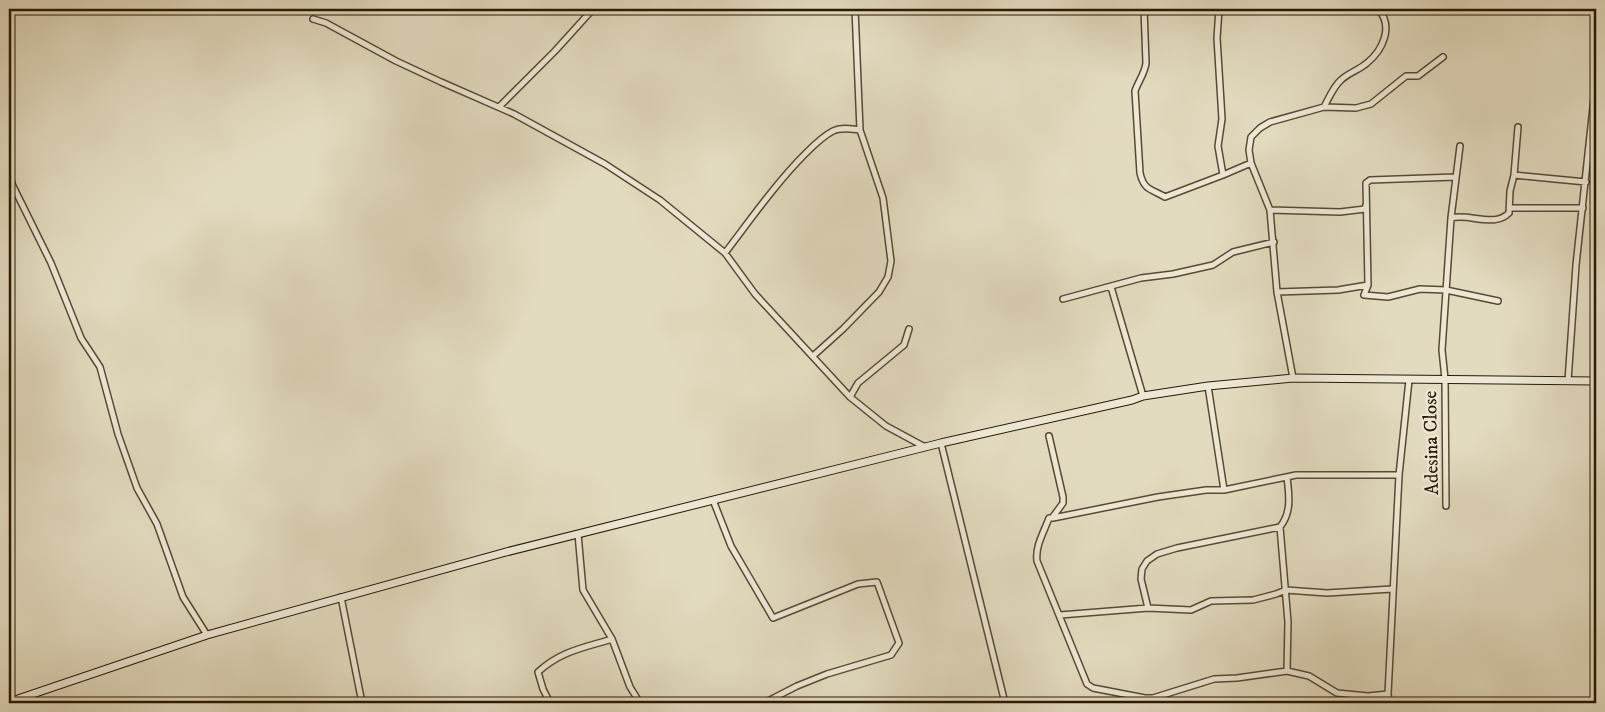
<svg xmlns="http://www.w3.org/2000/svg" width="1605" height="712" font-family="'IM FELL DW Pica',serif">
<rect width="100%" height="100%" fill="#e3dbc0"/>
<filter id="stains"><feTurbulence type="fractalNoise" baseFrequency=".004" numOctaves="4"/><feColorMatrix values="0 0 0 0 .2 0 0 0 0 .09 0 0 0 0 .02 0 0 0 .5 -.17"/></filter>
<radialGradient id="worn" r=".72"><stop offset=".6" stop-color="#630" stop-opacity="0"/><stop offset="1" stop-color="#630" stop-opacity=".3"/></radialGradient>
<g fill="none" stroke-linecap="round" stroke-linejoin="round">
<defs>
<path id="minor" d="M1144,9L1146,63C1145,73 1138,82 1135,91L1140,173C1144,191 1152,189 1165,197L1223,175L1251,163
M1219,9L1217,38L1222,119L1218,146L1223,175
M1595,9L1596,17
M313,19L326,23L396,61L441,82L514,114L605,164L660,200L725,253L755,294L850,397L886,426L925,447
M499,107L555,51L593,9
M1324,107C1329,98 1333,87 1341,80C1348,73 1359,70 1367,63C1383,50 1394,26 1378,9
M9,175L13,186L51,263L81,338L100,367L118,434L137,488L157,524L183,597L207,635
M1514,175L1586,182
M1510,208H1583
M1270,210L1340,212L1365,209L1366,205
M1451,218C1470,213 1494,228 1509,213L1510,191L1514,175L1518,127
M725,253C751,219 776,183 806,153C814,145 823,136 833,131C841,127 851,129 860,130
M1368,285L1366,183L1370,180L1455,177
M1111,287L1143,396
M1277,292L1338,290L1368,285L1364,295L1388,297L1420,289L1446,290L1498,301
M1063,299L1141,278L1173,274L1213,265L1233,252L1274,242
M813,356L843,329L879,292L888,277L891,261L883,198L860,130L855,9
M1293,378L1277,292L1270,210L1251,163L1249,150L1251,137L1260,128L1270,122L1324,107L1356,108L1371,104L1406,76H1418L1443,57
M1568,381L1576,265L1596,80
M1208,386L1224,490
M850,397L858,383L904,345L909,329
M1049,436L1063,497V503L1052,518H1049C1044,532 1035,546 1037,561L1087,684L1093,688L1145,698H1153L1214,679L1237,678L1287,671L1309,676L1337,693L1368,696L1388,694
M941,443L1005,703
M713,500L731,546L773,618L858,584L877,582L899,643L891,655L827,674L797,686L764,703
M1446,506L1445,379L1442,350L1451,218L1460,146
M1053,518L1158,497L1206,490H1224L1296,475H1399
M1280,527L1288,622L1287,671
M578,534L583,590L612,639L630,687L640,703
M341,597L362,703
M1148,608L1141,579L1142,569L1147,561L1157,554L1177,548L1280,527C1292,512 1289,495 1287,477
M1060,615L1148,608L1191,610L1211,601L1253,600L1276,594L1286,590L1327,593L1392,589
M550,703L543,689L538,672C561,651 583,648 612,639
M1389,703L1388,694L1399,475L1409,380"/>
<path id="secondary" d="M9,702L207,635L506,552L941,443L1132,400L1143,396L1208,386L1293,378L1596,381"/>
</defs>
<use href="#minor" stroke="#584a32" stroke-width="8"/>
<use href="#secondary" stroke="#291903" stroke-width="9"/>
<use href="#minor" stroke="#ede8d6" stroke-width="5"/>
<use href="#secondary" stroke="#ede8d6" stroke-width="7"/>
</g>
<g text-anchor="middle" stroke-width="4.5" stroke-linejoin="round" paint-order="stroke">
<g font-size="19" fill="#291903" stroke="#ede8d6">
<text transform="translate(1430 443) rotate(-91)" y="7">Adesina Close</text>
</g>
</g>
<rect width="1605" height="712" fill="none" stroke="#e3dbc0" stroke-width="30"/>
<rect x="10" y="10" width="1585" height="692" fill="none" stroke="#291903" stroke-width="2.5"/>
<rect x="15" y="15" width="1575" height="682" fill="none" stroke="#291903"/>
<rect width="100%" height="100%" filter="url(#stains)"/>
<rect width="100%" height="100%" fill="url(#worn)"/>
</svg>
